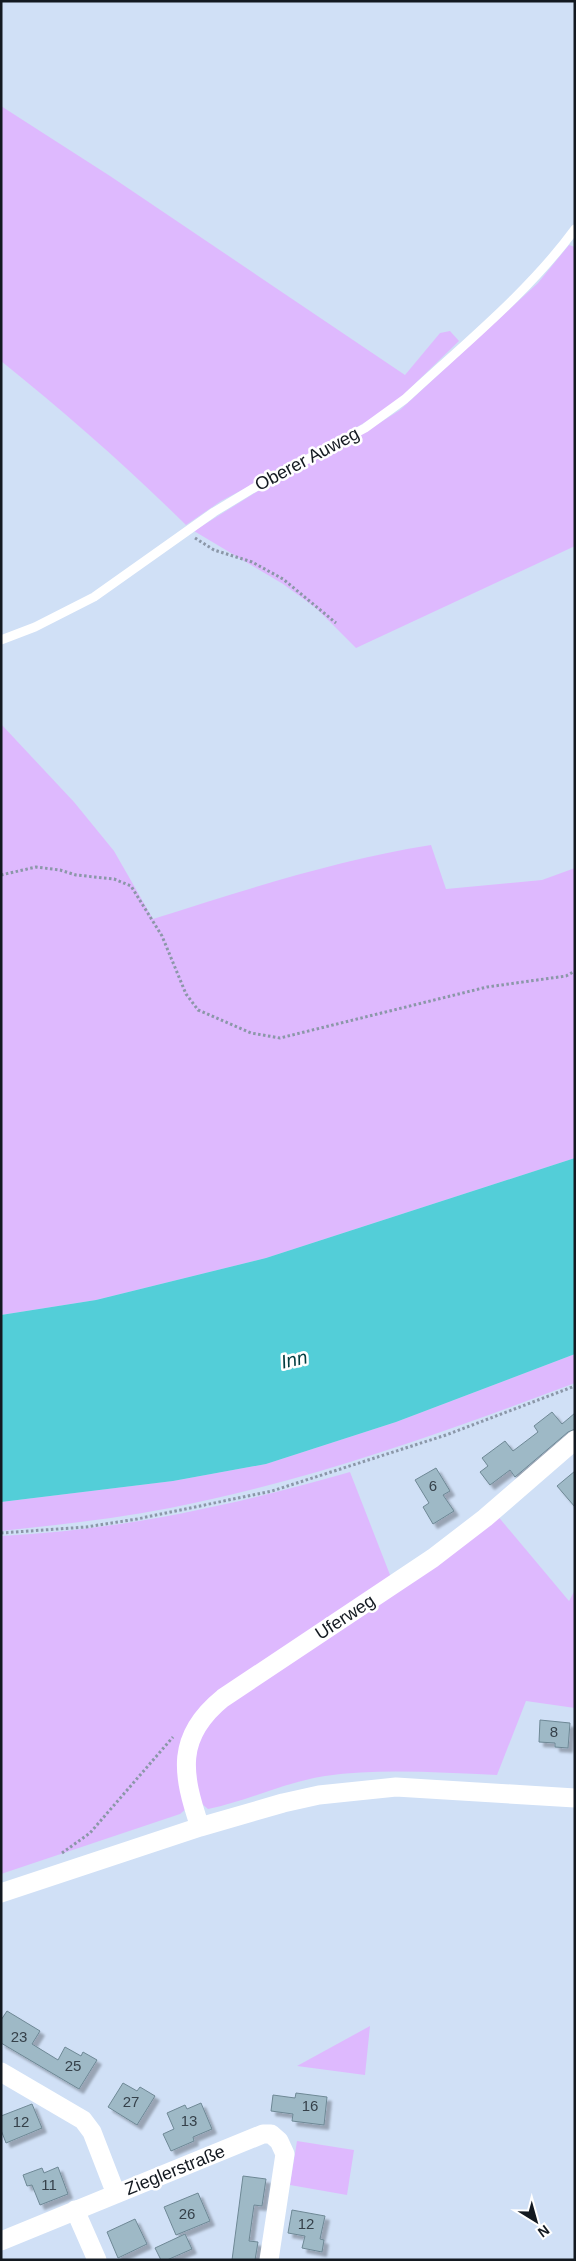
<svg xmlns="http://www.w3.org/2000/svg" width="576" height="2261" font-family="Helvetica,sans-serif">
<defs>
<filter id="shadow"><feDropShadow dx="4.5" dy="4.5" stdDeviation="1" flood-color="#0004"/></filter>
</defs>
<rect width="100%" height="100%" fill="#d0e0f6"/>
<path fill="#deb9fe" d="M1,106L110,176L405,375L440,333L450,331L459,341L398,400L374,417L320,449L221,501L186,525C127,467 66,413 1,361Z
M569,245L575,247V546L356,648L316,608L283,584L194,531L266,486L356,438L400,410L538,283Z
M1,724L74,802L114,851L153,919C245,890 336,860 431,845L446,889L542,880L575,868V1158L266,1258L96,1300L1,1315Z
M575,1354V1383C442,1433 309,1481 170,1508C114,1519 58,1525 1,1531V1502L173,1481L266,1464L396,1422Z
M350,1472L392,1580L193,1723L186,1809L180,1814L1,1874V1536C121,1530 235,1505 350,1472Z
M496,1514L569,1601L575,1590V1708L526,1701L497,1775C440,1773 382,1768 325,1776C285,1782 248,1801 208,1809L196,1799L192,1782L197,1732L207,1717Z
M370,2026L365,2075L297,2066Z
M297,2141L354,2150L347,2195L290,2185Z"/>
<path fill="#53ced8" d="M575,1158V1354L396,1422L266,1464L173,1481L1,1502V1315L96,1300L266,1258Z"/>
<path fill="#9eb9c6" stroke="#6e8895" filter="url(#shadow)" d="M552,1412L562,1424L575,1413V1429L568,1432L515,1477L510,1470L490,1485L480,1472L488,1466L482,1458L505,1441L513,1451L538,1432L534,1426Z
M436,1468L450,1491L443,1495L454,1511L433,1524L423,1507L429,1503L415,1480Z
M575,1471V1507L557,1486Z
M540,1720L570,1723L568,1748L555,1747V1743L539,1742Z
M7,2011L40,2031L32,2044L58,2060L65,2047L81,2056L83,2052L97,2060L79,2089L1,2043V2020Z
M123,2083L137,2091L140,2087L155,2096L137,2125L108,2107Z
M296,2093L327,2097L324,2125L292,2121L293,2114L271,2111L273,2095L295,2098Z
M201,2103L212,2129L193,2137L194,2141L171,2151L163,2134L174,2129L167,2113L185,2105L187,2109Z
M32,2104L42,2128L6,2143L1,2130V2116Z
M58,2167L68,2194L40,2205L32,2185L27,2186L23,2175L42,2168L44,2173Z
M243,2176L266,2179L262,2206L254,2205L249,2241L258,2242L255,2260H232Z
M198,2193L210,2221L176,2235L164,2207Z
M292,2210L325,2216L320,2239L324,2240L322,2252L302,2248L305,2236L288,2233Z
M135,2219L147,2244L118,2258L107,2232Z
M185,2234L192,2249L167,2260H161L155,2248Z"/>
<g fill="none" stroke-linecap="round" stroke-linejoin="round">
<path stroke="#8b97a8" stroke-width="3" stroke-dasharray="2.5 2.5" stroke-linecap="butt" d="M195,538L214,550L252,562L283,579L336,623
M1,875L36,867L60,870L76,875L114,879L131,886L162,936L186,994L198,1010L251,1033L280,1038L487,987L566,976L575,971
M1,1533L86,1527L137,1519L272,1491L446,1435L575,1386
M62,1853L90,1833L173,1737"/>
<path stroke="#fff" stroke-width="9" d="M1,640L35,627L94,597L214,512L252,489L365,428L405,399C463,345 528,293 575,229"/>
<path stroke="#fff" stroke-width="19" d="M200,1827C182,1774 175,1737 223,1698L433,1558L485,1518L575,1440
M1,1893L200,1827L283,1803L319,1795L396,1787L575,1798
M1,2072L83,2120L92,2132L116,2194
M75,2210L97,2260
M1,2241L263,2134H271L279,2141L285,2154L269,2260"/>
</g>
<g text-anchor="middle" stroke-width="5" stroke-linejoin="round" paint-order="stroke">
<g font-size="15" fill="#36414a">
<text x="433" y="1491">6</text>
<text x="554" y="1737">8</text>
<text x="19" y="2042">23</text>
<text x="73" y="2071">25</text>
<text x="131" y="2107">27</text>
<text x="310" y="2111">16</text>
<text x="189" y="2126">13</text>
<text x="21" y="2127">12</text>
<text x="49" y="2190">11</text>
<text x="187" y="2219">26</text>
<text x="306" y="2229">12</text>
</g>
<g font-size="18" fill="#131920" stroke="#fff">
<text transform="translate(307 459) rotate(-28)" y="6">Oberer Auweg</text>
<text transform="translate(345 1617) rotate(-33)" y="6">Uferweg</text>
<text transform="translate(175 2170) rotate(-22)" y="6">Zieglerstraße</text>
</g>
<g font-size="19" font-style="italic" fill="#023e42" stroke="#fff">
<text transform="translate(294 1359) rotate(-13)" y="7">Inn</text>
</g>
</g>
<rect width="576" height="2261" fill="none" stroke="#131920" stroke-width="5"/>
<g transform="translate(536 2221) rotate(143)" stroke="#ffffff" stroke-width="4" paint-order="stroke">
<path d="M0-4L9 19L0 12L-9 19Z" fill="#131920"/>
<text y="-8" font-size="14" font-weight="bold" text-anchor="middle" fill="#131920">N</text>
</g>
</svg>
